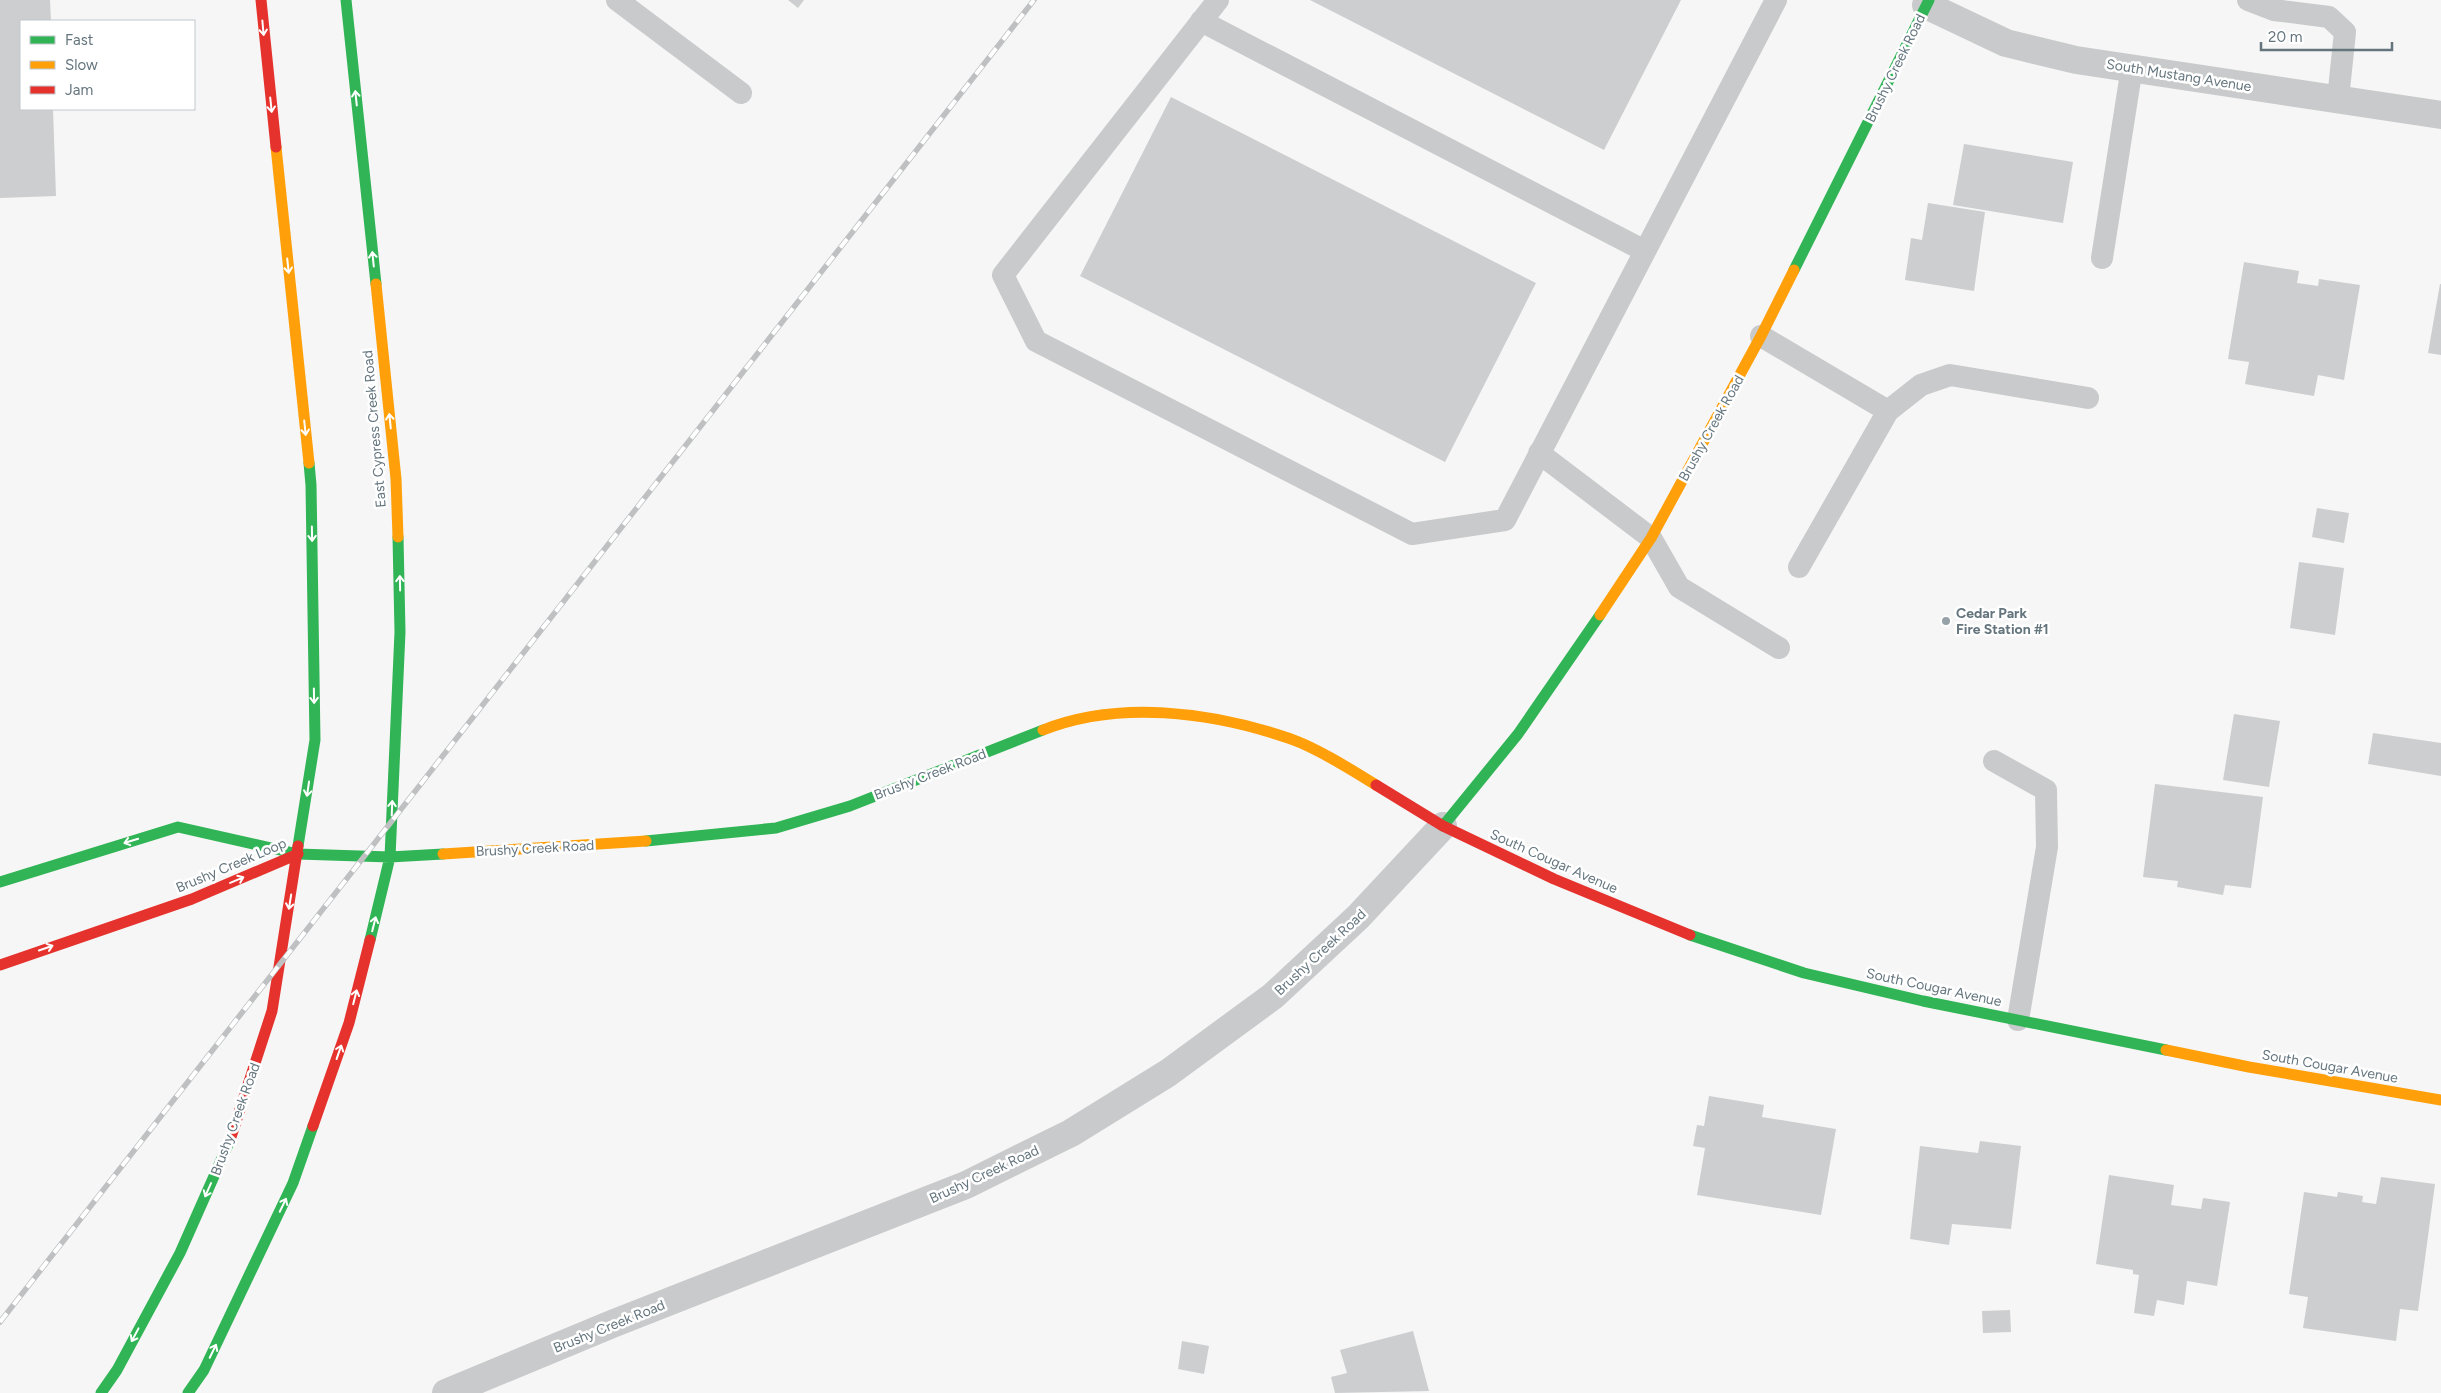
<svg xmlns="http://www.w3.org/2000/svg" width="2441" height="1393" font-family="Figtree,sans-serif">
<rect width="100%" height="100%" fill="#f6f6f6"/>
<path fill="#cdcecf" d="M0,0H50L51,21H21V109H53L56,196L0,198Z
M788,0H804L798,8Z
M1310,0H1681L1604,150Z
M1171,97L1536,283L1445,462L1080,276Z
M1964,144L2073,162L2063,223L1953,205Z
M1928,203L1985,212L1974,291L1905,280L1911,238L1922,240Z
M2244,262L2299,271L2297,283L2318,286L2319,279L2360,285L2344,380L2318,375L2314,396L2245,384L2249,362L2228,359Z
M2440,284H2441V355L2428,353Z
M2317,508L2349,513L2344,543L2312,537Z
M2299,562L2344,568L2335,635L2290,628Z
M2234,714L2280,721L2269,787L2223,780Z
M2373,733L2441,743V776L2368,764Z
M2155,784L2263,797L2251,888L2225,885L2223,895L2177,887L2178,881L2143,877Z
M1709,1096L1764,1105L1762,1117L1836,1129L1821,1215L1697,1195L1705,1148L1693,1146L1697,1125L1704,1126Z
M1980,1141L2021,1146L2011,1229L1952,1224L1949,1245L1910,1239L1920,1146L1978,1153Z
M2109,1175L2174,1185L2171,1205L2201,1209L2203,1198L2230,1202L2217,1286L2187,1281L2184,1305L2157,1300L2154,1316L2134,1313L2139,1275L2133,1274V1270L2096,1264Z
M2381,1177L2435,1184L2418,1311L2400,1309L2396,1341L2303,1328L2308,1297L2289,1294L2304,1192L2337,1197L2338,1192L2363,1196L2362,1202L2376,1204Z
M2010,1310L2011,1332L1983,1333L1982,1311Z
M1413,1331L1429,1391L1335,1393L1331,1377L1347,1373L1340,1350Z
M1182,1341L1209,1346L1204,1374L1178,1369Z"/>
<g fill="none" stroke-linecap="round" stroke-linejoin="round">
<path stroke="#c9cacb" stroke-width="22" d="M617,0L741,93
M1218,0L1003,275L1036,341L1412,534L1505,520L1776,0
M2248,0L2274,10L2329,17L2345,32L2338,99
M1201,21L1645,251
M2102,258L2132,67
M1761,336L1888,411L1921,385L1950,375L2088,398
M1539,453L1651,538L1679,587L1779,648
M1799,567L1888,411
M1994,761L2046,790L2047,847L2018,1020"/>
<path stroke="#c9cacb" stroke-width="28" d="M1926,5L2006,43L2076,60L2441,115
M446,1393L612,1324L966,1185L1071,1133L1168,1073L1273,996L1358,917L1443,826"/>
<path stroke="#30b455" stroke-width="11" d="M346,0L376,284
M1794,270L1929,0
M1443,826L1518,734L1600,615
M646,841L776,828L850,806L1043,730
M298,846L315,740L311,485L309,463
M0,882L178,827L298,854L390,857L443,854
M1690,935L1804,973L1923,1001L2166,1050
M370,940L390,857L400,632L398,537
M101,1393L117,1370L180,1253L230,1140
M188,1393L204,1370L293,1183L313,1126"/>
<path stroke="#ff9f0a" stroke-width="11" d="M276,147L309,463
M376,284L396,479L398,537
M1600,615L1651,538L1761,336L1794,270
M1043,730C1119,700 1210,712 1285,737C1312,745 1352,770 1376,785
M443,854L646,841
M2166,1050L2249,1067L2441,1100"/>
<path stroke="#e5322d" stroke-width="11" d="M261,0L276,147
M1376,785L1443,826L1554,879L1690,935
M0,965L192,899L298,854
M313,1126L349,1023L370,940
M230,1140L272,1011L298,846"/>
<defs>
<path id="rail" d="M0,1322L1034,0"/>
</defs>
<use href="#rail" stroke="#bfc0c2" stroke-width="5.5"/>
<use href="#rail" stroke="#fff" stroke-width="4" stroke-dasharray="11" stroke-linecap="butt"/>
</g>
<defs><path id="oneway-shaft" d="M-6 0H5M1.5-3L5.5 0L1.5 3" fill="none" stroke-width="1.6" stroke-linecap="round" stroke-linejoin="round" transform="scale(1.25)"/></defs>
<g stroke="#fff">
<use href="#oneway-shaft" transform="translate(263 28) rotate(85)"/>
<use href="#oneway-shaft" transform="translate(356 98) rotate(-96)"/>
<use href="#oneway-shaft" transform="translate(271 105) rotate(84)"/>
<use href="#oneway-shaft" transform="translate(373 259) rotate(-96)"/>
<use href="#oneway-shaft" transform="translate(288 266) rotate(84)"/>
<use href="#oneway-shaft" transform="translate(390 421) rotate(-96)"/>
<use href="#oneway-shaft" transform="translate(305 428) rotate(84)"/>
<use href="#oneway-shaft" transform="translate(312 534) rotate(89)"/>
<use href="#oneway-shaft" transform="translate(400 583) rotate(-91)"/>
<use href="#oneway-shaft" transform="translate(314 696) rotate(89)"/>
<use href="#oneway-shaft" transform="translate(308 789) rotate(98)"/>
<use href="#oneway-shaft" transform="translate(392 808) rotate(-88)"/>
<use href="#oneway-shaft" transform="translate(131 841) rotate(163)"/>
<use href="#oneway-shaft" transform="translate(237 880) rotate(-23)"/>
<use href="#oneway-shaft" transform="translate(290 902) rotate(99)"/>
<use href="#oneway-shaft" transform="translate(374 924) rotate(-76)"/>
<use href="#oneway-shaft" transform="translate(46 948) rotate(-19)"/>
<use href="#oneway-shaft" transform="translate(355 997) rotate(-76)"/>
<use href="#oneway-shaft" transform="translate(339 1052) rotate(-71)"/>
<use href="#oneway-shaft" transform="translate(208 1190) rotate(114)"/>
<use href="#oneway-shaft" transform="translate(283 1205) rotate(-64)"/>
<use href="#oneway-shaft" transform="translate(135 1335) rotate(118)"/>
<use href="#oneway-shaft" transform="translate(213 1351) rotate(-64)"/>
</g>
<circle fill="#97a2a8" stroke="#fff" stroke-width="2" cx="1946" cy="621" r="5"/>
<g text-anchor="middle" stroke-width="5" stroke-linejoin="round" paint-order="stroke">
<g font-size="14" fill="#64757e" stroke="#fff">
<text transform="translate(1895 68) rotate(-64)" y="5">Brushy Creek Road</text>
<text transform="translate(2179 75) rotate(9)" y="5">South Mustang Avenue</text>
<text transform="translate(1711 428) rotate(-61)" y="5">Brushy Creek Road</text>
<text transform="translate(374 429) rotate(-95)" y="5">East Cypress Creek Road</text>
<text transform="translate(930 774) rotate(-21)" y="5">Brushy Creek Road</text>
<text transform="translate(535 848) rotate(-3)" y="5">Brushy Creek Road</text>
<text transform="translate(1554 861) rotate(24)" y="5">South Cougar Avenue</text>
<text transform="translate(231 865) rotate(-23)" y="5">Brushy Creek Loop</text>
<text transform="translate(1320 952) rotate(-43)" y="5">Brushy Creek Road</text>
<text transform="translate(1934 987) rotate(12)" y="5">South Cougar Avenue</text>
<text transform="translate(2330 1066) rotate(10)" y="5">South Cougar Avenue</text>
<text transform="translate(235 1119) rotate(-70)" y="5">Brushy Creek Road</text>
<text transform="translate(984 1174) rotate(-25)" y="5">Brushy Creek Road</text>
<text transform="translate(609 1326) rotate(-22)" y="5">Brushy Creek Road</text>
</g>
<g font-size="14" font-weight="bold" fill="#64757e" stroke="#fff" text-anchor="start">
<text x="1956" y="618">Cedar Park<tspan x="1956" dy="16">Fire Station #1</tspan></text>
</g>
</g>
<rect x="20" y="20" width="175" height="90" fill="#ffffff" stroke="#c1c8cb"/>
<rect x="30" y="36" width="25" height="8" fill="#30b455" stroke="#c1c8cb"/>
<text x="65" y="45" font-size="15" fill="#64757e">Fast</text>
<rect x="30" y="61" width="25" height="8" fill="#ff9f0a" stroke="#c1c8cb"/>
<text x="65" y="70" font-size="15" fill="#64757e">Slow</text>
<rect x="30" y="86" width="25" height="8" fill="#e5322d" stroke="#c1c8cb"/>
<text x="65" y="95" font-size="15" fill="#64757e">Jam</text>
<path d="M2261 42v8h131v-8" fill="none" stroke="#64757e" stroke-width="2.5"/>
<text x="2268" y="42" font-size="15" fill="#64757e" stroke="#ffffff" stroke-width="4" paint-order="stroke">20 m</text>
</svg>
